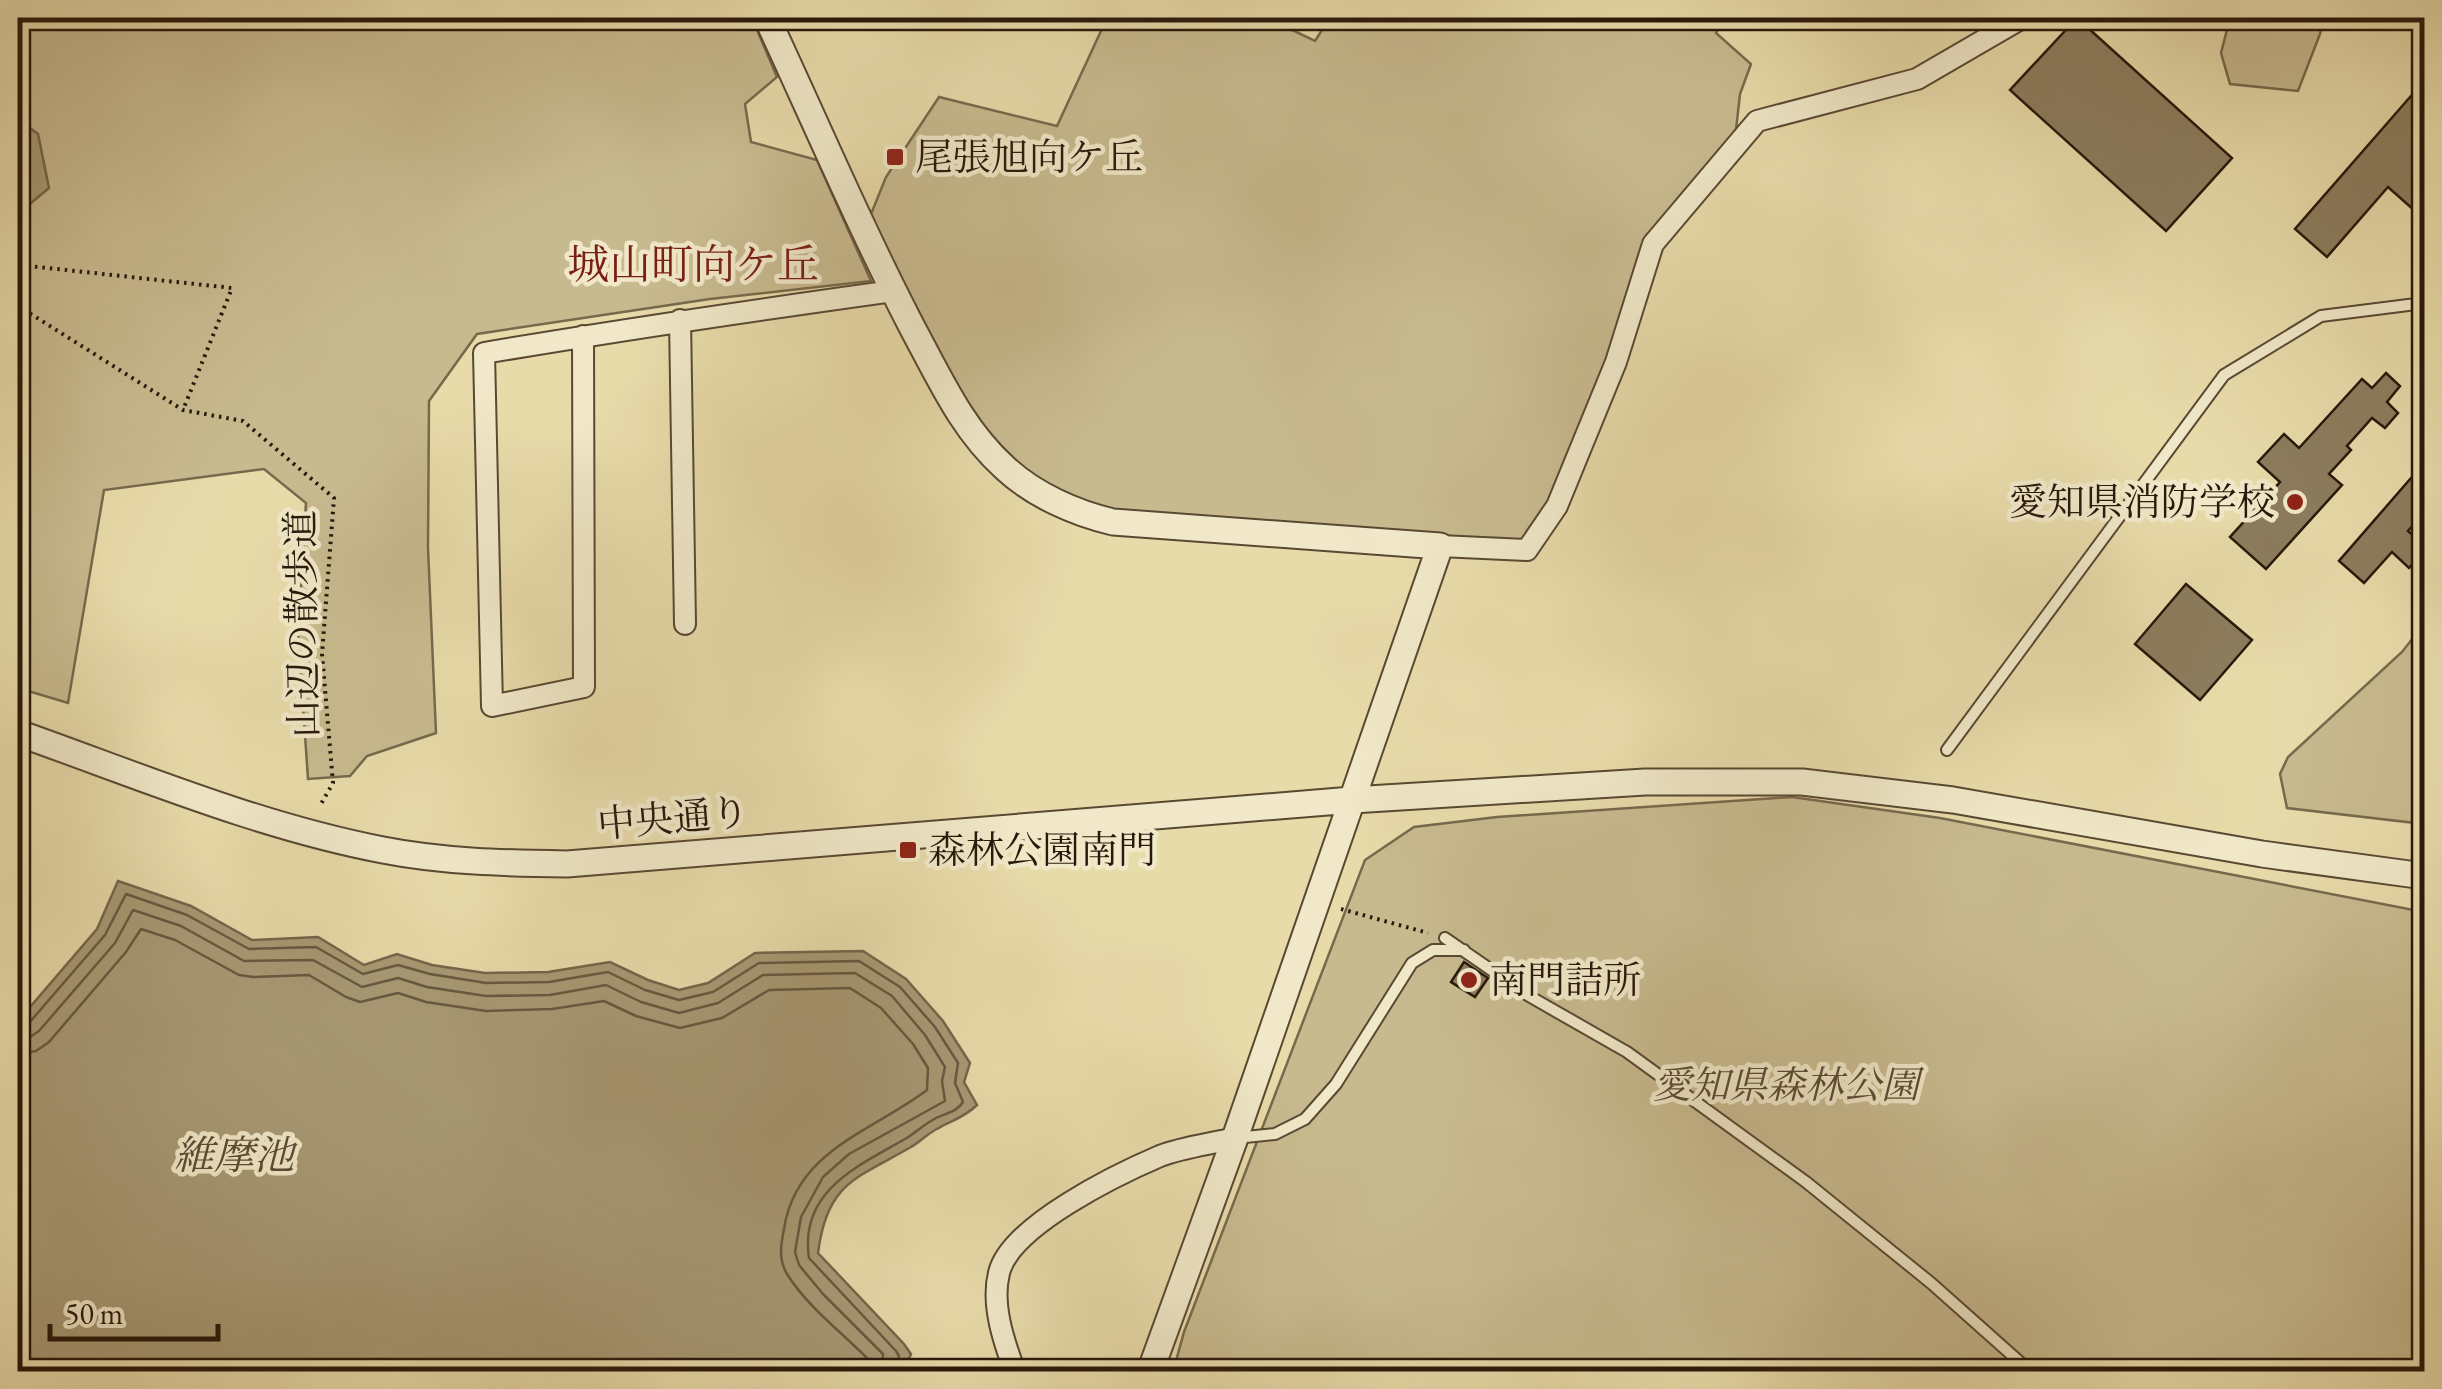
<svg xmlns="http://www.w3.org/2000/svg" width="2442" height="1389" font-family="'EB Garamond','Noto Serif JP',serif">
<rect width="100%" height="100%" fill="#e8dbaa"/>
<filter id="stains"><feTurbulence type="fractalNoise" baseFrequency=".002" numOctaves="4"/><feColorMatrix values="0 0 0 0 .2 0 0 0 0 .09 0 0 0 0 .02 0 0 0 .5 -.17"/></filter>
<radialGradient id="worn" r=".72"><stop offset=".6" stop-color="#630" stop-opacity="0"/><stop offset="1" stop-color="#630" stop-opacity=".3"/></radialGradient>
<path fill="#c8ba8f" stroke="#78694d" stroke-width="2.5" d="M18,18H752L777,77L745,104L751,142L817,160L871,281L710,299L477,334L429,401L428,548L436,733L367,756L350,776L308,779L298,633L306,503L264,469L104,490L68,703L18,688Z
M1107,18H1284L1288,28L1315,41L1322,30L1323,18H1724L1716,33L1751,64L1740,94L1735,139L1650,244L1554,504L1525,546L1114,520L1014,465L975,419L886,260L871,214L886,177L939,97L1057,126Z
M2230,18H2323L2320,34L2298,91L2230,84L2221,53Z
M2424,624V824L2287,808L2280,774L2288,757L2402,652Z
M1792,797L1940,818L2424,912V1371L1173,1372L1184,1332L1365,860L1414,827L1497,817Z"/>
<path fill="#a79974" stroke="#75654a" stroke-width="2.5" d="M18,119L38,134L49,188L18,214Z
M118,881L191,906L252,940L318,937L364,965L397,954L432,965L485,973L548,972L610,962L648,980L679,990L708,983L755,953L863,951L906,979L943,1021L970,1063L964,1082L977,1105C964,1118 952,1120 937,1129C927,1134 920,1142 911,1147C856,1179 827,1182 818,1253L904,1344L911,1354L903,1371H18V1021L97,929Z"/>
<g fill="none" stroke-linecap="round" stroke-linejoin="round">
<path stroke="#685840" stroke-width="2.5" d="M18,1027L29,1023L105,935L126,894L187,915L249,949L316,947L363,974L398,965L430,974L486,983L549,982L608,972L645,990L679,1000L713,992L759,963L859,961L900,987L935,1027L958,1063L955,1083L963,1102C956,1114 942,1113 931,1121C922,1126 914,1134 905,1139C858,1166 799,1191 809,1258L896,1351L899,1356L894,1372
M18,1039L30,1037L39,1031L115,943L133,910L181,926L244,961L313,960L362,987L398,978L427,987L486,996L550,995L606,985L641,1002L679,1013L718,1003L763,975L855,973L892,996L925,1035L945,1067L942,1081L945,1101L849,1154L823,1177L801,1217L795,1252L799,1265L823,1294L883,1354L882,1372
M18,1054L36,1051L49,1042L126,952L141,929L175,940L239,975L253,977L309,975L346,997L360,1002L398,993L426,1002L486,1011L552,1009L604,1001L636,1016L680,1028L722,1018L769,990L850,988L881,1008L913,1044L928,1068L927,1090C873,1131 796,1150 784,1229C781,1244 778,1259 787,1274C807,1306 840,1331 867,1358V1372"/>
</g>
<path fill="#8c7d5e" stroke="#29180b" stroke-width="2.5" d="M2077,18L2232,158L2166,231L2010,90Z
M2424,81V219L2388,187L2327,257L2295,229Z
M2386,373L2400,386L2387,402L2398,413L2385,428L2372,418L2347,446L2351,450L2329,474L2342,485L2266,569L2230,537L2280,482L2258,462L2284,434L2299,448L2362,379L2372,388Z
M2424,463V513L2408,531L2424,545V550L2409,568L2392,552L2364,583L2339,561Z
M2186,584L2252,640L2200,700L2135,644Z
M1464,962L1488,978L1475,997L1451,982Z"/>
<g fill="none" stroke-linecap="round" stroke-linejoin="round">
<defs>
<path id="service" d="M1947,750L2224,375L2321,316L2424,303
M1445,938L1529,996L1627,1052L1806,1182L1931,1283L2031,1372
M1236,1138L1275,1134L1305,1119L1336,1084L1412,963L1433,950H1464"/>
<path id="minor" d="M680,320L685,624
M583,336L584,687L492,706L484,353C620,330 756,310 893,291
M1440,546L1527,550L1557,506L1616,362L1653,244L1757,121L1917,79L2022,18
M1015,1372C1004,1342 991,1305 999,1273C1010,1226 1118,1174 1160,1156C1183,1147 1211,1144 1235,1138"/>
<path id="tertiary" d="M767,18C815,121 860,227 913,329C940,379 962,429 1005,468C1034,495 1075,513 1113,522L1440,546L1235,1138L1150,1372
M18,733C137,775 258,826 383,850C444,862 505,863 567,864L1352,800L1645,782H1802L1953,800L2262,854L2424,876"/>
</defs>
<use href="#service" stroke="#594933" stroke-width="14"/>
<use href="#minor" stroke="#594933" stroke-width="24"/>
<use href="#tertiary" stroke="#594933" stroke-width="29"/>
<path stroke="#29180b" stroke-width="4" stroke-dasharray="2.5 5" stroke-linecap="butt" d="M18,265L23,309L183,410L243,421L334,498L322,654L333,783L321,804
M20,265L232,288L183,410
M1341,909L1428,933"/>
<use href="#service" stroke="#f0e8c8" stroke-width="10"/>
<use href="#minor" stroke="#f0e8c8" stroke-width="20"/>
<use href="#tertiary" stroke="#f0e8c8" stroke-width="25"/>
</g>
<g fill="#8f2418" stroke="#f0e8c8" stroke-width="4">
<rect x="885" y="147" width="20" height="20" rx="5"/>
<circle cx="2295" cy="502" r="10"/>
<rect x="898" y="840" width="20" height="20" rx="5"/>
<circle cx="1469" cy="980" r="10"/>
</g>
<g text-anchor="middle" stroke-width="9" stroke-linejoin="round" paint-order="stroke">
<g font-size="38" fill="#29180b" stroke="#f0e8c8" text-anchor="start">
<text x="915" y="170">尾張旭向ケ丘</text>
<text x="2275" y="515" text-anchor="end">愛知県消防学校</text>
<text x="928" y="863">森林公園南門</text>
<text x="1489" y="993">南門詰所</text>
</g>
<g font-size="38" fill="#29180b" stroke="#f0e8c8">
<text transform="translate(302 624) rotate(-91)" y="13">山辺の散歩道</text>
<text transform="translate(673 818) rotate(-5)" y="13">中央通り</text>
</g>
<g font-size="38" font-style="italic" fill="#594933" stroke="#f0e8c8">
<text x="1786" y="1098">愛知県森林公園</text>
</g>
<g font-size="40" font-style="italic" fill="#5b4c35" stroke="#f0e8c8">
<text x="234" y="1169">維摩池</text>
</g>
<g font-size="42" fill="#7a1f14" stroke="#f0e8c8">
<text x="693" y="279">城山町向ケ丘</text>
</g>
</g>
<rect width="2442" height="1389" fill="none" stroke="#e8dbaa" stroke-width="60"/>
<rect x="20" y="20" width="2402" height="1349" fill="none" stroke="#29180b" stroke-width="5"/>
<rect x="30" y="30" width="2382" height="1329" fill="none" stroke="#29180b" stroke-width="2.5"/>
<path d="M50 1324v15h168v-15" fill="none" stroke="#29180b" stroke-width="5"/>
<text x="65" y="1324" font-size="30" fill="#29180b" stroke="#f0e8c8" stroke-width="8" paint-order="stroke">50 m</text>
<rect width="100%" height="100%" filter="url(#stains)"/>
<rect width="100%" height="100%" fill="url(#worn)"/>
</svg>
